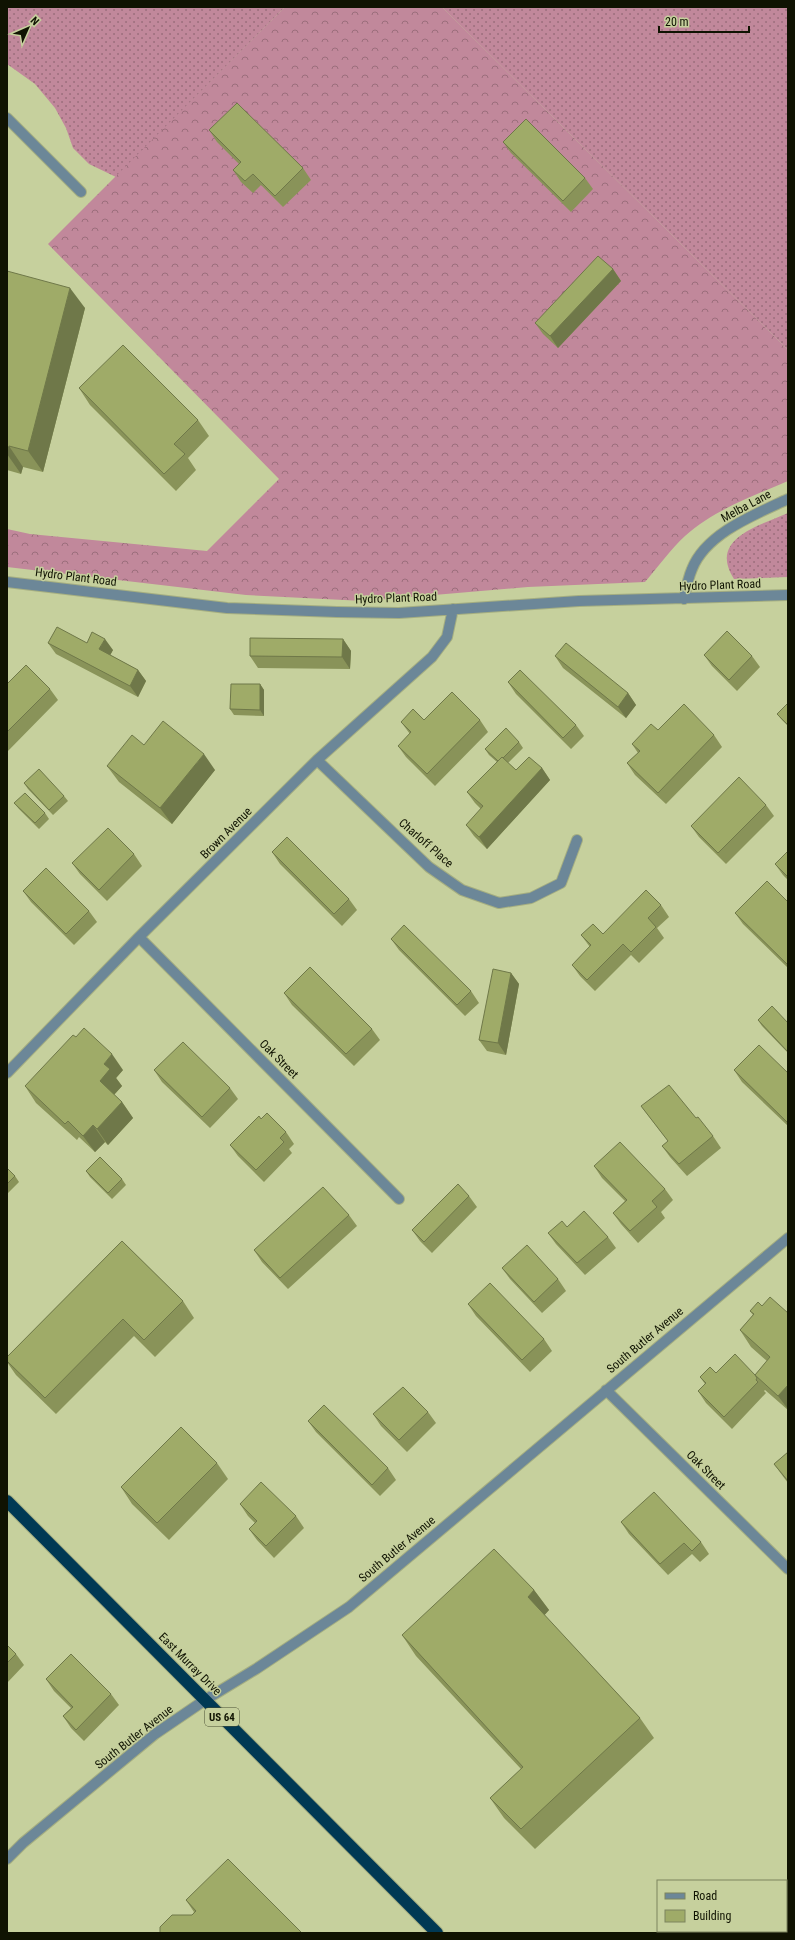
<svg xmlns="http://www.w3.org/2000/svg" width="795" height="1940" font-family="'Roboto Condensed',sans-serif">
<defs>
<pattern id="grass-dots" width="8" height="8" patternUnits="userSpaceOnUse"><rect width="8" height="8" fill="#c1889b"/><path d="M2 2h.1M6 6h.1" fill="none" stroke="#9b6e7c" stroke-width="1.8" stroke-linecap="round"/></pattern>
<pattern id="forest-crowns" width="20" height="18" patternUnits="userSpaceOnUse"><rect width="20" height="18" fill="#c1889b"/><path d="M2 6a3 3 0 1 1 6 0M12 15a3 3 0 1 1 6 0" fill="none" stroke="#9b6e7c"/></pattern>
</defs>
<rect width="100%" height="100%" fill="#c6d09d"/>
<path fill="url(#grass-dots)" d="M7,7H285L116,177L89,164L73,148L66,128L55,108L35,84L7,64Z
M442,7H788V350Z
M788,513V577L734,579C708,538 759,526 788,513Z"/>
<path fill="url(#forest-crowns)" d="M285,7H442L788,350V481C753,496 714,510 685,536C671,549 658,567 645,582L528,587L364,601L246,595L7,567V529L30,534L207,551L279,479L48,244Z"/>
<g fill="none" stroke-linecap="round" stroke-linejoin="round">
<defs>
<path id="minor" d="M7,118L81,192
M7,582L227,608L337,612L399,613L579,601L788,595
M684,599C686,589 688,578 692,569C706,533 756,514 788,499
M317,760L429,867L462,890L499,903L531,898L561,883L577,840
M139,937L399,1199
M7,1073L139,937L317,760L432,657L447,637L453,609
M606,1390L788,1569
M7,1859L23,1843L155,1734L205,1700L256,1669L349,1607L788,1238"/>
<path id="highway" d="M7,1501L437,1933"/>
</defs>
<use href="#minor" stroke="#a5ae81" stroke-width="12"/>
<use href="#highway" stroke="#a5ae81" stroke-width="14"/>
<use href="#minor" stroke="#6c8798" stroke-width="10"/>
<use href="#highway" stroke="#003954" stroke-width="12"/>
</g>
<path fill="#899359" d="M209,130L303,168L311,180L283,207L261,185L253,193L241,182L233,170L239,164L217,142Z
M503,142L585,178L593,189L571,212L511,153Z
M613,269L621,281L558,348L543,334L535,323Z
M7,271L85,308L43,472L23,467L21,474L7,470Z
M79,388L198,420L209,436L188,458L196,470L176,491L90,405Z
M343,639L351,651L350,669L258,668L250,656Z
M48,643H87L113,650L110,655L138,670L146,681L138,697L56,654Z
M704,655L752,656L760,667L737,691L712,666Z
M555,656L628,693L636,705L626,718L563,668Z
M508,682L576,725L584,736L571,749L516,694Z
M7,684L50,689L58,700L7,752Z
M260,684L264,690V716L234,715L230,709Z
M788,703V726L781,719L777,714Z
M424,720H480L488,732L435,786L406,757L398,746L410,734L401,722Z
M658,730L714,735L722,747L666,804L635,775L627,763L638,753L632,744Z
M519,742L523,748L508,763L516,770L542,768L550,780L487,849L474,836L466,825L481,809L475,803L467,792L497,762L489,755L485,749Z
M144,745L215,770L172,824L119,782L107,766Z
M24,783L64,796L68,801L53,815L28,789Z
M14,803L45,813L49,819L39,829L19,809Z
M766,805L774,816L726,864L699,837L691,826Z
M788,851V880L783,875L775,864Z
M272,852L349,899L357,910L342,926L280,864Z
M134,854L142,866L107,901L80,874L72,863Z
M23,891L89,911L97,922L74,945L31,902Z
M788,902V968L743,924L735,913Z
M661,905L669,917L657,928L664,938L639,963L631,955L595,991L580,976L572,965L590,947L581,935L603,934Z
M391,939L471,991L479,1003L465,1016L399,950Z
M511,973L519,984L506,1055L487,1051L479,1040Z
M284,993L372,1029L380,1040L354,1066L292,1005Z
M758,1020L788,1023V1053L762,1026Z
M123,1070L116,1078L122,1086L114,1095L122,1102L133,1118L108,1145L105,1142L95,1152L79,1137L77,1140L36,1103L25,1086Z
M154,1070L230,1088L238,1099L210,1128L162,1082Z
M734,1070L788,1073V1126L742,1082Z
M641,1106L696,1118L713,1136L721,1148L687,1176L670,1157L662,1146L668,1141Z
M261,1119L286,1132L294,1144L289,1149L292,1153L264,1182L238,1156L230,1145Z
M594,1166L665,1189L673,1200L661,1212L665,1218L638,1243L621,1224L613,1213L625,1201L602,1178Z
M7,1168L15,1176L19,1182L7,1194Z
M86,1171L122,1179L126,1185L112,1199L90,1177Z
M469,1196L477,1207L432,1253L420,1241L412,1230Z
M349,1215L357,1226L288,1289L262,1262L254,1250Z
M567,1227L608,1237L616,1248L585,1275L556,1244L548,1233Z
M122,1241L183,1301L194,1318L155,1357L134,1336L56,1414L16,1375L7,1362V1357Z
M502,1268L558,1279L566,1291L542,1313L510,1279Z
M468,1304L544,1339L552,1351L530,1372L476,1316Z
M750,1311L788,1313V1410L765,1390L764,1391L766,1393L732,1429L706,1403L698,1391L705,1384L700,1377L716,1373L755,1375L767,1361L751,1347L740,1330L753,1315Z
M428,1412L436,1423L407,1452L381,1426L373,1414Z
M308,1421L388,1468L396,1480L380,1496L316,1432Z
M788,1452V1483L782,1475L774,1464Z
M217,1463L228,1479L169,1540L132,1504L121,1487Z
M240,1504L296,1516L304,1528L274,1558L257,1540L249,1529L255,1523L248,1516Z
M621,1522L701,1542L709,1554L700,1562L692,1554L668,1575L629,1534Z
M534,1590L549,1610L544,1615L640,1718L654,1738L535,1849L504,1818L490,1798L521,1769L416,1656L402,1635Z
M7,1645L16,1654L24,1665L7,1683Z
M46,1679L111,1694L119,1705L84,1741L71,1728L63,1716L71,1708L54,1691Z
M186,1900L302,1933L192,1915L194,1912Z"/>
<path fill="#6f7849" d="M613,269L621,281L558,348L550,336Z
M70,288L85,308L43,472L28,451Z
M9,446L23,467L21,474L7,454Z
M105,639L113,650L107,661L99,649Z
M343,639L351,651L350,669L342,657Z
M138,670L146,681L138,697L130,686Z
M260,684L264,690V716L260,710Z
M628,693L636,705L626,718L618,707Z
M204,754L215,770L172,824L160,808Z
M542,768L550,780L487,849L479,837Z
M511,973L519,984L506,1055L498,1043Z
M112,1054L123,1070L116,1078L122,1086L111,1098L100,1081L104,1064Z
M122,1102L133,1118L108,1145L97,1129Z
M93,1125L105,1142L95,1152L83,1136Z
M788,1385V1409L778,1396Z
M534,1590L549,1610L542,1618L528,1597Z"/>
<path fill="#9fab68" stroke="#6f7849" d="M237,103L303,168L275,196L253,174L245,181L233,170L241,162L209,130Z
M526,119L585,178L563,201L503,142Z
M598,256L613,269L550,336L535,323Z
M7,271L70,288L28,451L9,446L7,453Z
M123,345L198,420L174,444L185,454L164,474L79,388Z
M57,627L87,643L92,632L105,639L99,649L138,670L130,686L48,643Z
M727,631L752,656L729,680L704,655Z
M250,638L343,639L342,657L250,656Z
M566,643L628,693L618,707L555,656Z
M26,665L50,689L7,732V684Z
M520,670L576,725L563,738L508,682Z
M231,684H260V710L230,709Z
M452,692L480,720L427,774L398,746L411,732L401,722L413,709L424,720Z
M788,703V725L777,714Z
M684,704L714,735L658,793L627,763L640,751L632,744L651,724L658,730Z
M163,721L204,754L160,808L107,766L132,735L144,745Z
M506,728L519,742L503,758L502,757L498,761L485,749Z
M502,757L516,770L529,757L542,768L479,837L466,825L483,806L467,792Z
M39,769L64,796L49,810L24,783Z
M739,777L766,805L718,853L691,826Z
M25,793L45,813L35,823L14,803Z
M108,828L134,854L99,890L72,863Z
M287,837L349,899L334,914L272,852Z
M788,851V877L775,864Z
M46,868L89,911L66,934L23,891Z
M767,881L788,902V965L735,913Z
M646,890L661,905L648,918L656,927L631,952L623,944L587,980L572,965L591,945L581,935L593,924L603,934Z
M404,925L471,991L457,1005L391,939Z
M310,967L372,1029L346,1054L284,993Z
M493,969L511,973L498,1043L479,1040Z
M772,1006L788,1023V1052L758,1020Z
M84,1028L112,1054L104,1064L110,1069L100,1081L122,1102L97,1129L93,1125L83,1136L68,1121L65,1124L25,1086L73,1035L76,1037Z
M183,1042L230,1088L202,1117L154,1070Z
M759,1045L788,1073V1123L734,1070Z
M669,1085L696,1118L698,1117L713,1136L679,1164L662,1146L668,1141L641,1106Z
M267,1113L286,1132L280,1138L284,1142L256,1170L230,1145L259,1116L261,1119Z
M620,1142L665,1189L652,1201L657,1207L630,1231L613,1213L627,1200L594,1166Z
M100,1157L122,1179L108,1193L86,1171Z
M7,1168L15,1176L7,1184Z
M458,1184L469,1196L424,1242L412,1230Z
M323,1187L349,1215L280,1278L254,1250Z
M584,1211L608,1237L577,1263L548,1233L562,1221L567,1227Z
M122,1241L183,1301L144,1340L123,1319L45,1398L7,1361V1357Z
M527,1245L558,1279L534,1302L502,1268Z
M490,1283L544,1339L522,1360L468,1304Z
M770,1297L788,1313V1385L778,1396L755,1375L770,1357L740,1330L754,1314L750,1311L758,1302L762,1306Z
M735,1354L755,1375L757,1378L756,1380L758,1382L724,1417L698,1391L706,1383L700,1377L710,1367L716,1373Z
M403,1387L428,1412L399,1440L373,1414Z
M324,1405L388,1468L372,1485L308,1421Z
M181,1427L217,1463L157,1523L121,1487Z
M788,1452V1481L774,1464Z
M261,1482L296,1516L266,1546L249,1529L257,1521L240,1504Z
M654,1492L701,1542L692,1551L684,1543L660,1564L621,1522Z
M494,1549L534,1590L528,1597L640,1718L521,1829L490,1798L523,1767L402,1635Z
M7,1645L16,1654L7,1663Z
M71,1654L111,1694L76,1730L63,1716L73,1707L46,1679Z
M228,1859L302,1933H160V1927L172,1915H192L196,1911L186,1900Z"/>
<g text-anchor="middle" stroke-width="3" stroke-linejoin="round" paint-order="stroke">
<rect fill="#c6d09d" stroke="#474c30" stroke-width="1" x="205" y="1708" width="34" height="18" rx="3"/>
<g font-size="11" font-weight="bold" fill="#101302">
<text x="222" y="1721">US 64</text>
</g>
<g font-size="12" fill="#101302" stroke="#c6d09d">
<text transform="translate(746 506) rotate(-28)" y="4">Melba Lane</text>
<text transform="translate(76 577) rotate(7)" y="4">Hydro Plant Road</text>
<text transform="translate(720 585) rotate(-2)" y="4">Hydro Plant Road</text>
<text transform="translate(396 598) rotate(-2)" y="4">Hydro Plant Road</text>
<text transform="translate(226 833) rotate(-45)" y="4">Brown Avenue</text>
<text transform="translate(426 843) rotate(41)" y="4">Charloff Place</text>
<text transform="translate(279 1059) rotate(45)" y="4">Oak Street</text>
<text transform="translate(645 1340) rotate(-40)" y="4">South Butler Avenue</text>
<text transform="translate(706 1470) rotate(45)" y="4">Oak Street</text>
<text transform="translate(397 1549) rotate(-40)" y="4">South Butler Avenue</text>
<text transform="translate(190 1664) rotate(45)" y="4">East Murray Drive</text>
<text transform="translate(134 1737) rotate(-38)" y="4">South Butler Avenue</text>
</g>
</g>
<rect width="795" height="1940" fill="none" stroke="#101302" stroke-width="16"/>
<rect x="657" y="1880" width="130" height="52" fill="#c6d09d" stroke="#7d845f"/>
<rect x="665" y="1893" width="20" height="6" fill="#6c8798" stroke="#7d845f"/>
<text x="693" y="1900" font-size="12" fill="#101302">Road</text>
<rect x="665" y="1910" width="20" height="12" fill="#9fab68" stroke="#7d845f"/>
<text x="693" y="1920" font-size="12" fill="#101302">Building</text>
<g transform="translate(28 28) rotate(45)" stroke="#c6d09d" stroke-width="3" paint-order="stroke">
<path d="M0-3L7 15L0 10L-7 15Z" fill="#101302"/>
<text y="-6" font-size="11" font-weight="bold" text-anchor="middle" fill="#101302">N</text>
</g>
<path d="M659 26v6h90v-6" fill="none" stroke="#101302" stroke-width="2"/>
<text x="665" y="26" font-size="12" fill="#101302" stroke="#c6d09d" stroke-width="3" paint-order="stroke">20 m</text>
</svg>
